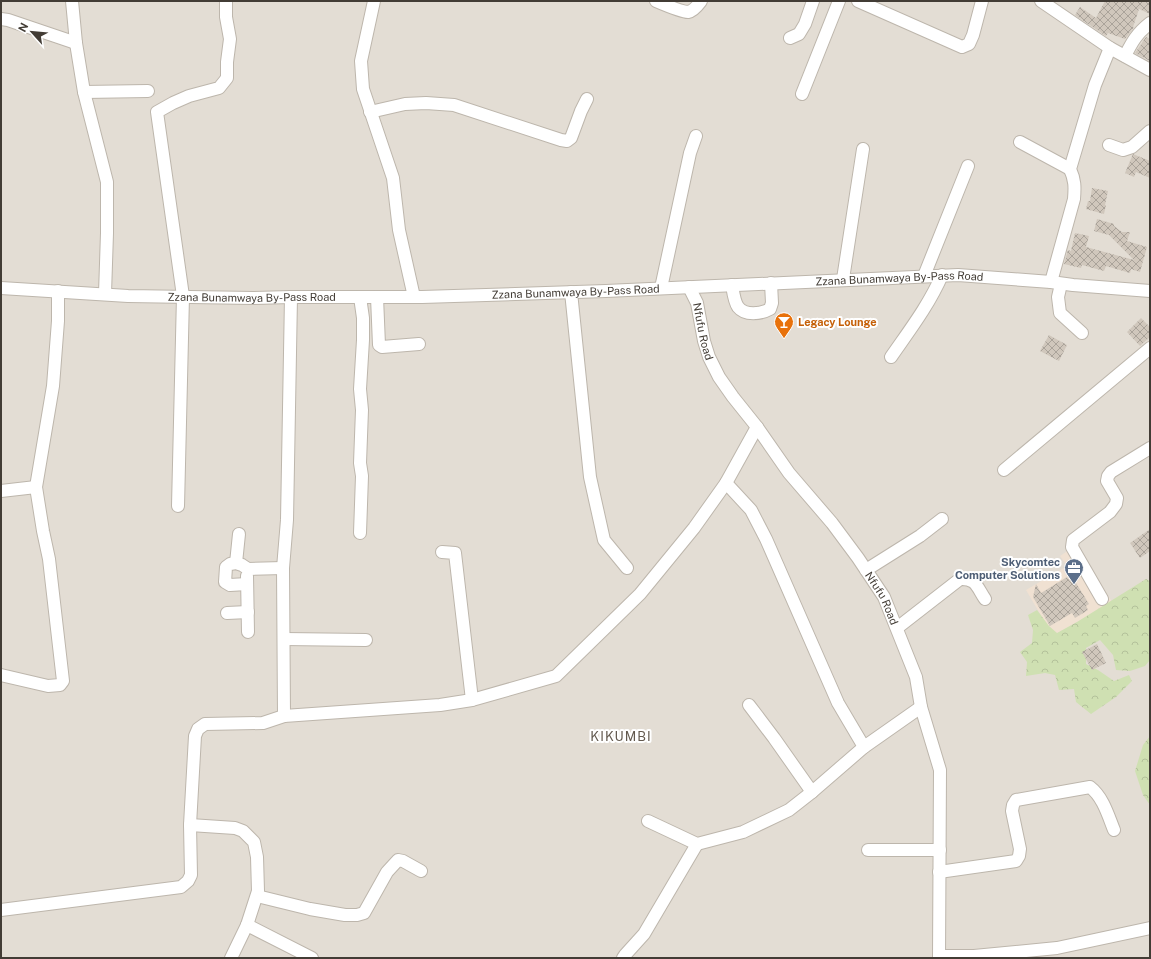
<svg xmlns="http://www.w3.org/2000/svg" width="1151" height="959" font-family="'Public Sans',sans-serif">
<defs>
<pattern id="forest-crowns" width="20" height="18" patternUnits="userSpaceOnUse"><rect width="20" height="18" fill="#cfe0b2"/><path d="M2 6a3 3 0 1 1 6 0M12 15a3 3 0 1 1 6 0" fill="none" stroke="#b3c19a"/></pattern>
<pattern id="building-cross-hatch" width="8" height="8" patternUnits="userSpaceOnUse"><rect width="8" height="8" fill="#d0c7bc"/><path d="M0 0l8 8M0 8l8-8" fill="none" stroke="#aaa39a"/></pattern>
</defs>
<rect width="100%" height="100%" fill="#f0ece5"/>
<path fill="#e3ddd4" d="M1,1H1150V958H1Z"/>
<path fill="#f0e1d2" d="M1076,545L1082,552L1112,602L1053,636L1026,590L1067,566L1060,556Z"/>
<path fill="url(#forest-crowns)" d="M1146,579L1150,581V660L1145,666L1130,671L1116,670L1113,655L1100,640L1086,648V664L1098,670L1114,681L1129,675L1132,681L1116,697L1091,714L1076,702L1074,689L1059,690L1055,675L1045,673L1026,676L1027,662L1020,652L1032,643L1033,630L1028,615L1037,610L1049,626L1057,633L1077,622Z
M1150,736V805L1143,795L1135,771L1143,745Z"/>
<path fill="url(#building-cross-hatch)" d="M1105,1H1150V14L1139,9L1133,27H1134L1125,39L1108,33L1106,36L1075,15L1080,7L1096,18Z
M1146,37L1150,39V61L1135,53Z
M1133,154L1150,161V178L1136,172L1134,177L1125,173Z
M1092,188L1108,191L1105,205H1106L1104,214L1086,209L1088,201H1090Z
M1097,219L1114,224V226L1122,232H1130L1127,241L1147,247L1140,272L1131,269L1130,273L1106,266L1104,271L1082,265L1081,268L1064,264L1068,250L1071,251L1075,233L1089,236L1086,247L1134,260L1109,235L1094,231Z
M1141,318L1150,327V337L1140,346L1127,332Z
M1049,335L1067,345L1059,361L1040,351Z
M1150,529V551L1140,558L1130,543Z
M1067,577L1069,580L1073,578L1089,604L1086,606L1088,610L1075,618L1072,613L1050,626L1033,597L1036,584L1041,593Z
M1097,644L1106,663L1092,670L1082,652Z"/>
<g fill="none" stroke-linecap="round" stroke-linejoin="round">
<defs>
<g id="minor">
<path d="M72,1L76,43L84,92L107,182V233L105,294"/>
<path d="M374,1L361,61L363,89L393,178L399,230L414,297"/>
<path d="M656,1C663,4 682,12 688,12C694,11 698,5 701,1"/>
<path d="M858,1L962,47L969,44L973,35L982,1"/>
<path d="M1041,1L1110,48L1150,70"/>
<path d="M1,19L8,20L76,43"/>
<path d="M790,38L799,34L805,24L813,1"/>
<path d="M1125,56C1132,42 1137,33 1150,23"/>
<path d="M84,92L148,91"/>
<path d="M802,94L839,1"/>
<path d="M370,112L405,104L426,103L454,105L561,140L567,141L571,138L581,111L587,99"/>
<path d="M1020,142L1070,169"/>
<path d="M1109,145L1123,150L1132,147L1150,131"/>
<path d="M924,276L968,166"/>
<path d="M843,279L863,149"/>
<path d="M1051,282L1074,199C1075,187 1075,180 1070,169L1095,85L1110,48"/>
<path d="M1061,284L1058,297L1060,313L1082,333"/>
<path d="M732,285C733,291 734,301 738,307C745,316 761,314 770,309L772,303L771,283"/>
<path id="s1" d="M689,287L697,303L704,341L709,357L719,377L733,397L757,427L789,473L832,523L858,558L884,597L916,677L921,707L940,770L939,958"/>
<path id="s2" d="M1,288L128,296L253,298L291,297H422L606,291L958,275L1051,282L1073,285L1150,291"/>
<path d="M661,288L690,153L696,136"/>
<path d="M571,292L590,477L604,540L627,568"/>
<path d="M360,297L363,318V340L360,389L362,410L360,463L362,476L360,533"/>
<path d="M377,297L379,345L382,347L419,344"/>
<path d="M891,357C909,331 929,305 942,275"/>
<path d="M1004,470L1150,348"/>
<path d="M726,483L751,510L766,539L838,703L864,747"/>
<path d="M1,491L36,487"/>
<path d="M178,506L183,296L157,112L173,103L189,96L219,88L227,78V62L230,39L226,17V1"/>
<path d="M442,552L455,553L472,700"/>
<path d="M236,563L239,534"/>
<path d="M866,570L920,536L942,519"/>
<path d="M247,576L248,632"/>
<path d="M247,584L230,585L225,582L226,567L230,564L236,563L242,565L248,569L283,568"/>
<path d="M1102,599L1072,547L1073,540L1110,512L1116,504L1117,498L1107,481L1108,476L1111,472L1150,448"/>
<path d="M227,613L248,612"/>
<path d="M897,628L960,579C976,578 977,587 985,599"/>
<path d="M284,639L366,640"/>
<path d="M1,675L48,686L60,685L63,681L49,559L43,531L36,487L53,386L58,321V291"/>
<path d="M749,705L774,738L812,792"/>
<path d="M284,716L440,705L472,700L556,676L640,594L694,528L726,483L757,427"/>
<path d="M648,821L697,844L743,832L789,810L812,792L864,747L921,707"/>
<path d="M190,825L235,828L243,831L254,842L257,857L258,891L247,925L231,958"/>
<path d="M868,850H940"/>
<path d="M939,872L1016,861L1019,856L1020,849L1012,811L1013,805L1016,800L1090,787C1103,797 1108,815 1114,830"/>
<path d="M257,896L310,909L345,915H357L364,913L387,872L398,860L403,861L421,871"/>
<path d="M1,910L181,887L188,881L191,875L190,825L195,736L198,729L205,724L263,723L284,716L283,568L287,520L291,297"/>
<path d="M247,925L312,958"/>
<path d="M939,956H974L1057,948L1150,928"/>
<path d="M623,958L625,955L644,934L697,844"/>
</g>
</defs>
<use href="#minor" stroke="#bdb6ac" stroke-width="14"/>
<use href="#minor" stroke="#fff" stroke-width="12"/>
</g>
<defs>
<symbol id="bar-pin" viewBox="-11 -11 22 30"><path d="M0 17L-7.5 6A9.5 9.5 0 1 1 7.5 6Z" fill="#e8710a" stroke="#fff"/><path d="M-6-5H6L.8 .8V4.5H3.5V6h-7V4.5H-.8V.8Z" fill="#fff"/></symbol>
<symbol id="office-pin" viewBox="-11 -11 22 30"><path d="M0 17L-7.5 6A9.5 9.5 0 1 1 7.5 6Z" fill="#5c6f8a" stroke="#fff"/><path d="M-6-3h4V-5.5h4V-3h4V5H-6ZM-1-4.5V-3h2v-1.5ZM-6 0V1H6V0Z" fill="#fff"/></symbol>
</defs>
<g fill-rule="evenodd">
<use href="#bar-pin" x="773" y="311" width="22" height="30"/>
<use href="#office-pin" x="1063" y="557" width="22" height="30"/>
</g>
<g text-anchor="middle" stroke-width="4" stroke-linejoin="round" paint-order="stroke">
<g font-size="11" fill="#423c35" stroke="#fff">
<text dy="4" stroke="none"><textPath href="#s2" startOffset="899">Zzana Bunamwaya By-Pass Road</textPath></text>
<text dy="4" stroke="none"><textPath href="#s2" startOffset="575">Zzana Bunamwaya By-Pass Road</textPath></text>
<text dy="4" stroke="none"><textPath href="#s2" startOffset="251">Zzana Bunamwaya By-Pass Road</textPath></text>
<text dy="4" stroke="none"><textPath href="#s1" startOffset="47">Nfufu Road</textPath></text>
<text dy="4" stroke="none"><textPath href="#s1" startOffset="371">Nfufu Road</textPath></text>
</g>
<g font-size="11" font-weight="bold" fill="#c56008" stroke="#fff" text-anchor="start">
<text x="798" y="326">Legacy Lounge</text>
</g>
<g font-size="11" font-weight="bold" fill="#4e5e75" stroke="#fff" text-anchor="end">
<text x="1060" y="566">Skycomtec<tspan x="1060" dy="13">Computer Solutions</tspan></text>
</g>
<g font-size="13" letter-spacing="1" fill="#63594e" stroke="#fff">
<text x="621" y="741">KIKUMBI</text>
</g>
</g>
<rect width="1151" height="959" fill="none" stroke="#423c35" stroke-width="4"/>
<g transform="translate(32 32) rotate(297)" stroke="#ffffff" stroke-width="3" paint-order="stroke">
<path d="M0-3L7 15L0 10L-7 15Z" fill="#423c35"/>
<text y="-6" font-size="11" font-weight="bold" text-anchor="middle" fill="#423c35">N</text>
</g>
</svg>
